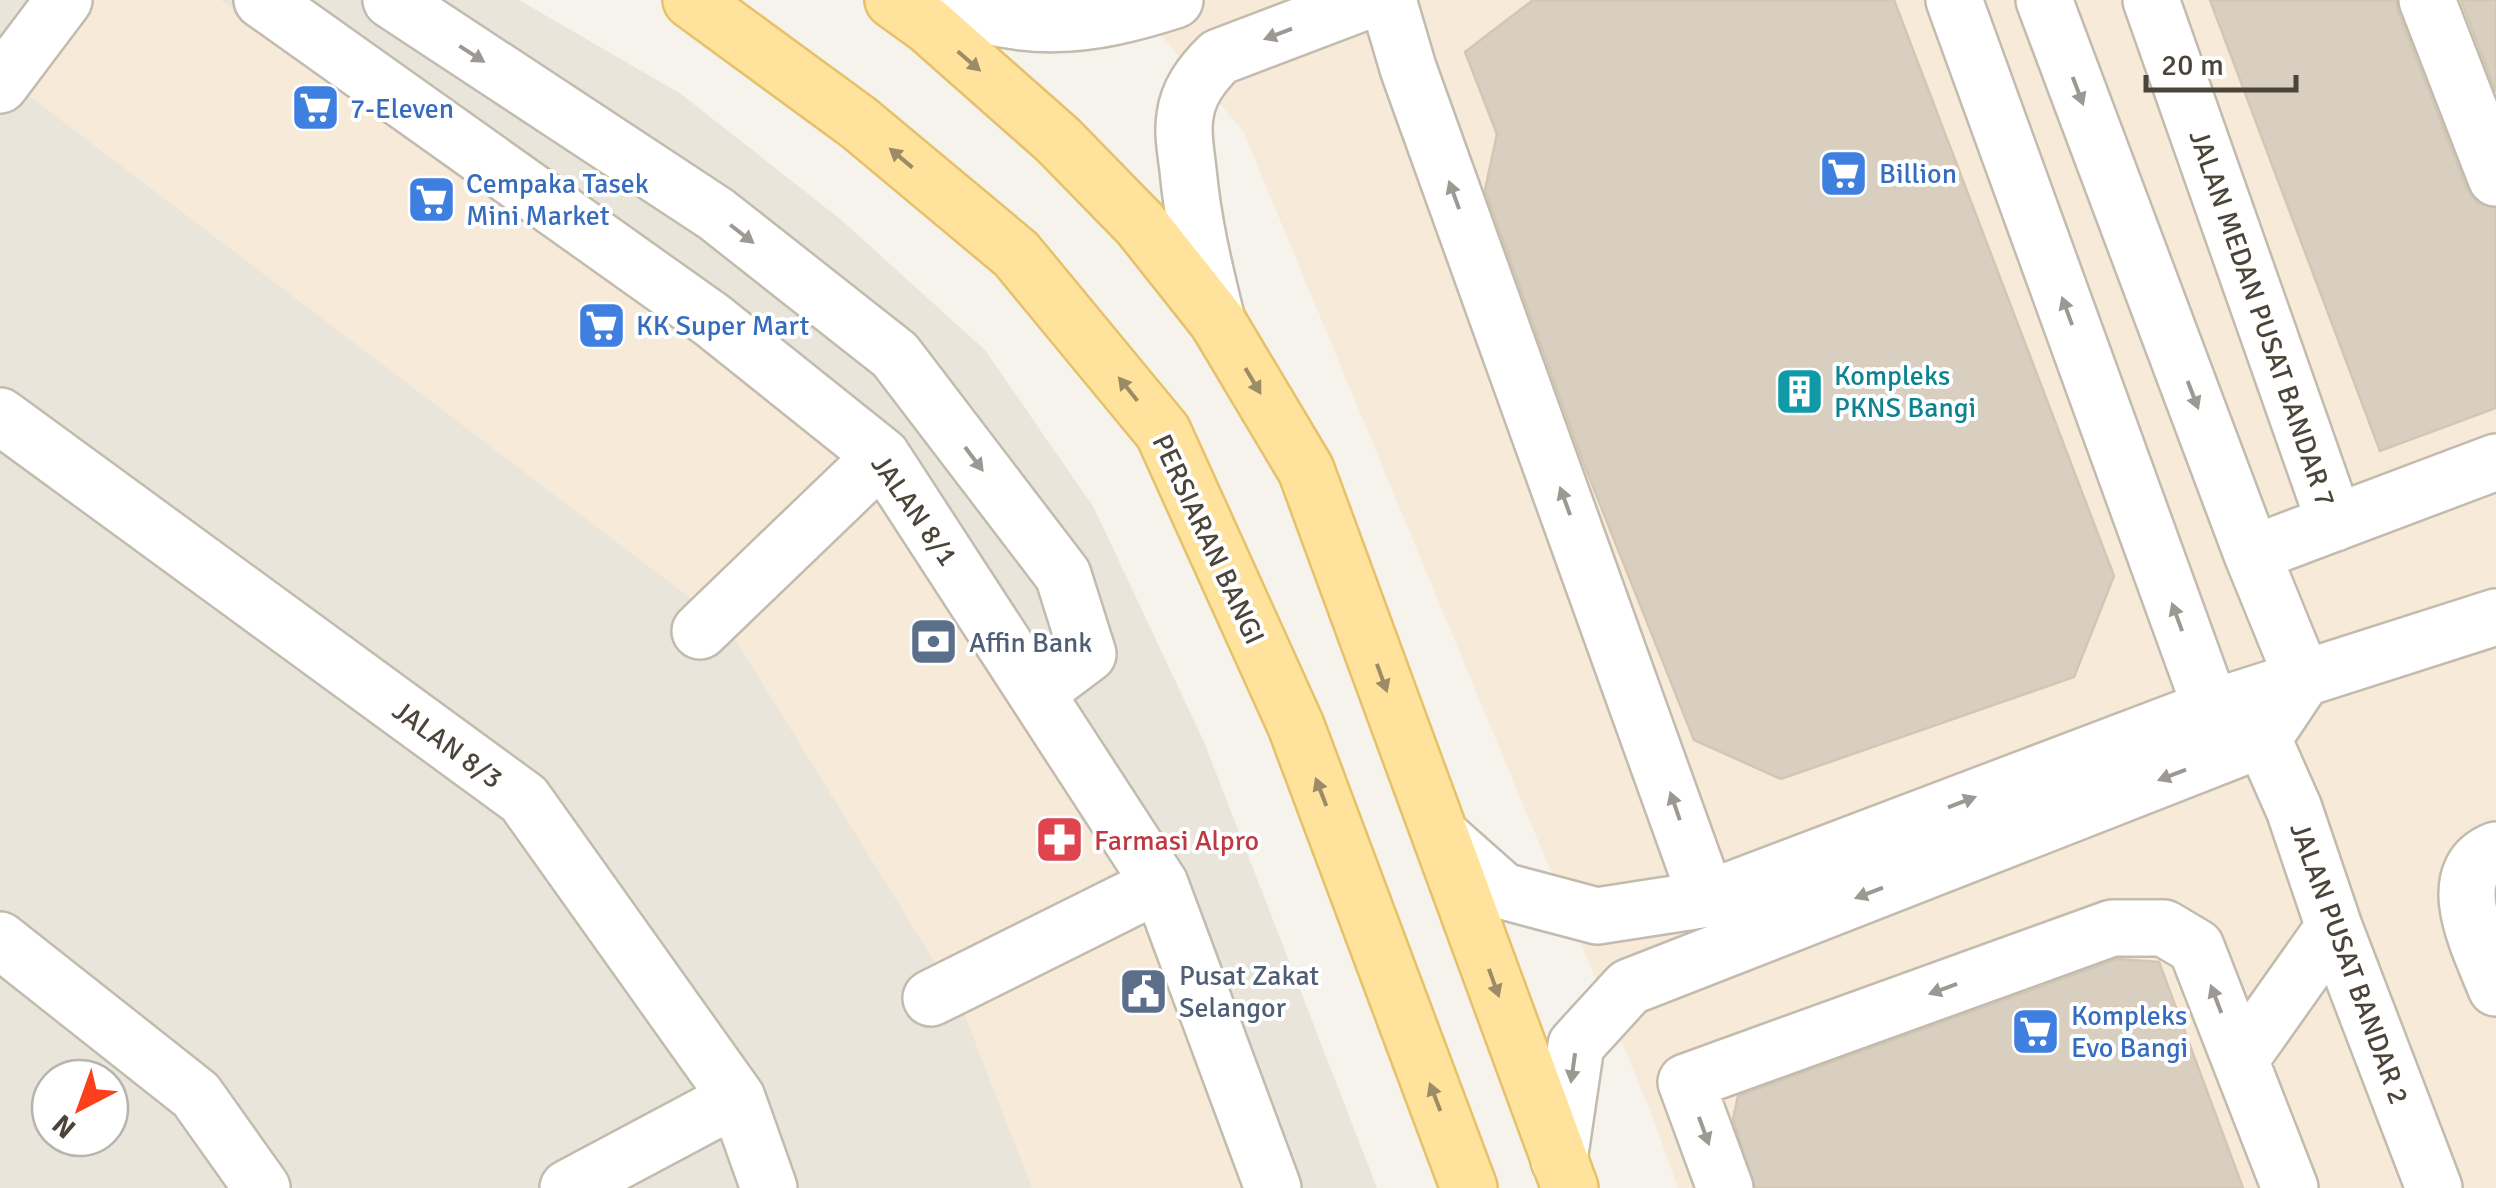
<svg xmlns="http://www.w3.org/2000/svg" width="2496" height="1188" font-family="Signika,sans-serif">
<rect width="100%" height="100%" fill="#f6f3ec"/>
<path fill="#eae5da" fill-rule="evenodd" d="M0,0H519L681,94L840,219L985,350L1094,508L1204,742L1377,1188H0ZM50,1078H110V1138H50Z"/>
<path fill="#f7ead8" d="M87,0H221L744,370L882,483L1147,905L1255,1188H1032L960,1003L727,626L20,89Z
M1131,0H2496V1188H1678L1650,1110L1243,131Z"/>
<path fill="#d8cfc1" stroke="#d3c7b4" stroke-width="2.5" d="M1533,0H1894L2114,576L2074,677L1781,779L1694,740L1582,459L1485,190L1497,134L1465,52Z
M2210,0H2396L2398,11L2467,189L2477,203L2496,208V408L2380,451Z
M2461,0H2496V92Z
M2117,959L2159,962L2243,1188H1755L1733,1119L1738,1096Z"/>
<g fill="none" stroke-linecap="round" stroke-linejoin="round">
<defs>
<path id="minor" d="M262,0L712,320L882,456L1160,884L1273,1188
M391,0L716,214L895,355L1063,575L1088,654L1036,693
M935,0C1026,34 1085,29 1175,0
M1388,0L1408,68L1707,899
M1954,0L2211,708L2240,726
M2151,0L2335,523
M2427,0L2496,178
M0,85L64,0
M1217,321C1204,268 1193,223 1188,170C1186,152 1182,133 1185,116C1188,92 1202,74 1219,57L1369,0
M0,416L524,799L737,1098L769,1188
M2252,554L2496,462
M700,631L882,456
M2263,739L2294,809L2334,927L2434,1188
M1441,836L1503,891L1597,916L1707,899L2211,708L2496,617
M2496,850C2439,872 2481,949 2496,988
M0,940L196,1095L262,1188
M931,998L1160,884
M2240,1060L2334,927
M1559,1160L1576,1045L1629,987L2263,739L2303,679L2252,554L2044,0
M568,1188L737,1098
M1725,1188L1686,1082L2112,928H2164L2196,947L2290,1188"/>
<path id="major" d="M691,0L859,123L1016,254L1163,432L1296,726L1469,1188
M893,0L929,26L1058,140L1140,224L1217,321L1306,470L1570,1188"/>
</defs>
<use href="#minor" stroke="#c2bbae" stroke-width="60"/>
<use href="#major" stroke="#e6c16a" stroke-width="60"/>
<use href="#minor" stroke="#fff" stroke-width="55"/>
<use href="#major" stroke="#ffe39c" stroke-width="55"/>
</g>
<defs><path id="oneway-solid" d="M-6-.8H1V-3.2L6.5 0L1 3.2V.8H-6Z" transform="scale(2.5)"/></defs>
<g fill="#9c9892">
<use href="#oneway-solid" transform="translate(1278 34) rotate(159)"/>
<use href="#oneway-solid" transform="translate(472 54) rotate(33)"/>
<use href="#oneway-solid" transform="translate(2078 91) rotate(69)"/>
<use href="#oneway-solid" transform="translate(1454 195) rotate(-110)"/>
<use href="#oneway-solid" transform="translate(742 234) rotate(38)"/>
<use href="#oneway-solid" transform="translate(2067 311) rotate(-110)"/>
<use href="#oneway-solid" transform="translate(2193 395) rotate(69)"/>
<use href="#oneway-solid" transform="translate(974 459) rotate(53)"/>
<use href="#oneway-solid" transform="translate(1565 501) rotate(-110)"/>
<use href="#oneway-solid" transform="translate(2177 617) rotate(-110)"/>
<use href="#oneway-solid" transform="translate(2172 775) rotate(159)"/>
<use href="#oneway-solid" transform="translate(1962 802) rotate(-21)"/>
<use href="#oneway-solid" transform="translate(1675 806) rotate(-109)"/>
<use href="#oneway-solid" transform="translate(1869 893) rotate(159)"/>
<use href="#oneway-solid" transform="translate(1943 989) rotate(160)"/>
<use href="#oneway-solid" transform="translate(2216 999) rotate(-111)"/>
<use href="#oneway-solid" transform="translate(1573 1068) rotate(98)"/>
<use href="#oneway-solid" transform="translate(1704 1131) rotate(70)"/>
</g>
<g fill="#9c8c66">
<use href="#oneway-solid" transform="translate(969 61) rotate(41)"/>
<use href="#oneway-solid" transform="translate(901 158) rotate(-140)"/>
<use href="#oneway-solid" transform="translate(1253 381) rotate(59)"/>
<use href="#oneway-solid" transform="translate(1128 389) rotate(-129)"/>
<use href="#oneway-solid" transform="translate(1382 678) rotate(70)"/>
<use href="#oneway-solid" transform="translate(1321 792) rotate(-111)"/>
<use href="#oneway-solid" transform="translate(1494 983) rotate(70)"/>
<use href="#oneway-solid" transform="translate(1435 1097) rotate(-111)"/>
</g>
<defs>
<symbol id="supermarket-square" viewBox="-11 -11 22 22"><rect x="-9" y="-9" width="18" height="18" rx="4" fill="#3f7fe0" stroke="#fff"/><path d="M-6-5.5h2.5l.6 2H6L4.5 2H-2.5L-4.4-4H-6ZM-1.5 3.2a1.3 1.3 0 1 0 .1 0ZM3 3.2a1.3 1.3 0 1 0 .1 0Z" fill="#fff"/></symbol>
<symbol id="building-square" viewBox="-11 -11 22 22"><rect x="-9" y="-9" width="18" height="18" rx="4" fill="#0f9aa8" stroke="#fff"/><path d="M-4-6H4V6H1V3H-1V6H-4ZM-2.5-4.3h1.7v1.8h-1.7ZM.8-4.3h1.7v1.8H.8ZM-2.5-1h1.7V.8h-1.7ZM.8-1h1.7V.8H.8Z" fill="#fff"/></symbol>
<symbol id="bank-square" viewBox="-11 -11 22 22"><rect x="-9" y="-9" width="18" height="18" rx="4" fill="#5c6f8a" stroke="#fff"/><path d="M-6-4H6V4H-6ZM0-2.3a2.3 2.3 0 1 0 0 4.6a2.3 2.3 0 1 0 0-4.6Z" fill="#fff"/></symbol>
<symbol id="pharmacy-square" viewBox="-11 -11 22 22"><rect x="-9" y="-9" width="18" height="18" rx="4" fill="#e0444e" stroke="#fff"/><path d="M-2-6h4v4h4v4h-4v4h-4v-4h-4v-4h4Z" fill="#fff"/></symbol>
<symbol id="civic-square" viewBox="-11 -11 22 22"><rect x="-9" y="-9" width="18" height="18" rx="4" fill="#5c6f8a" stroke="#fff"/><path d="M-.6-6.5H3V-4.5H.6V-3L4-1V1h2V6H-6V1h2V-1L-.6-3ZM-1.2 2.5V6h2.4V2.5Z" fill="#fff"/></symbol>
</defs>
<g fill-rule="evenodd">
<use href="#supermarket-square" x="288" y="80" width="55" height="55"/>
<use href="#supermarket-square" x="1816" y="146" width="55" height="55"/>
<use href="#supermarket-square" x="404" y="172" width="55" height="55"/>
<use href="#supermarket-square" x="574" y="298" width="55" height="55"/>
<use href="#building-square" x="1772" y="364" width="55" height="55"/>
<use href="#bank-square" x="906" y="614" width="55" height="55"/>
<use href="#pharmacy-square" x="1032" y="812" width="55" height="55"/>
<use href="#civic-square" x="1116" y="964" width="55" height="55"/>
<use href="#supermarket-square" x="2008" y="1004" width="55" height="55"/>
</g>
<g text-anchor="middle" stroke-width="8" stroke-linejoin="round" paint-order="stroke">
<g font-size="28" fill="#366cbe" stroke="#fff" text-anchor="start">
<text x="350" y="118">7-Eleven</text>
<text x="1879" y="183">Billion</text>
<text x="466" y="193">Cempaka Tasek<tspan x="466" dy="32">Mini Market</tspan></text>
<text x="636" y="335">KK Super Mart</text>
<text x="2071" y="1025">Kompleks<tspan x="2071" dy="32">Evo Bangi</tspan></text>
</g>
<g font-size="28" fill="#4b4439" stroke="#fff">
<text transform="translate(2263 318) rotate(71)" y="10">JALAN MEDAN PUSAT BANDAR 7</text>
<text transform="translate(915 510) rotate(55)" y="10">JALAN 8/1</text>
<text transform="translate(1209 539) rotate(65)" y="10">PERSIARAN BANGI</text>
<text transform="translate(448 744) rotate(36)" y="10">JALAN 8/3</text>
<text transform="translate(2350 963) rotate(70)" y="10">JALAN PUSAT BANDAR 2</text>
</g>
<g font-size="28" fill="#0d838f" stroke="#fff" text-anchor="start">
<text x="1834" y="385">Kompleks<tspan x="1834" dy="32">PKNS Bangi</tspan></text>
</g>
<g font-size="28" fill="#4e5e75" stroke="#fff" text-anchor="start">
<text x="969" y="652">Affin Bank</text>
<text x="1179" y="985">Pusat Zakat<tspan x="1179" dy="32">Selangor</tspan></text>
</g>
<g font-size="28" fill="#be3a42" stroke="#fff" text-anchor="start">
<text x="1094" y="850">Farmasi Alpro</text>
</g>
</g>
<g transform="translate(80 1108) rotate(221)"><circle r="48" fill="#ffffff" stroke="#b7b4b0" stroke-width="2.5"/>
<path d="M0-8L18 38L0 25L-18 38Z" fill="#fc3f1d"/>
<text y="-15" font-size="28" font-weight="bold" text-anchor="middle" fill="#4b4439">N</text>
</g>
<path d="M2146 75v15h150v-15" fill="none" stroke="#4b4439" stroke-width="5"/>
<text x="2161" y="75" font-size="30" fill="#4b4439" stroke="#ffffff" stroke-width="8" paint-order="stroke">20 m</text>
</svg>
